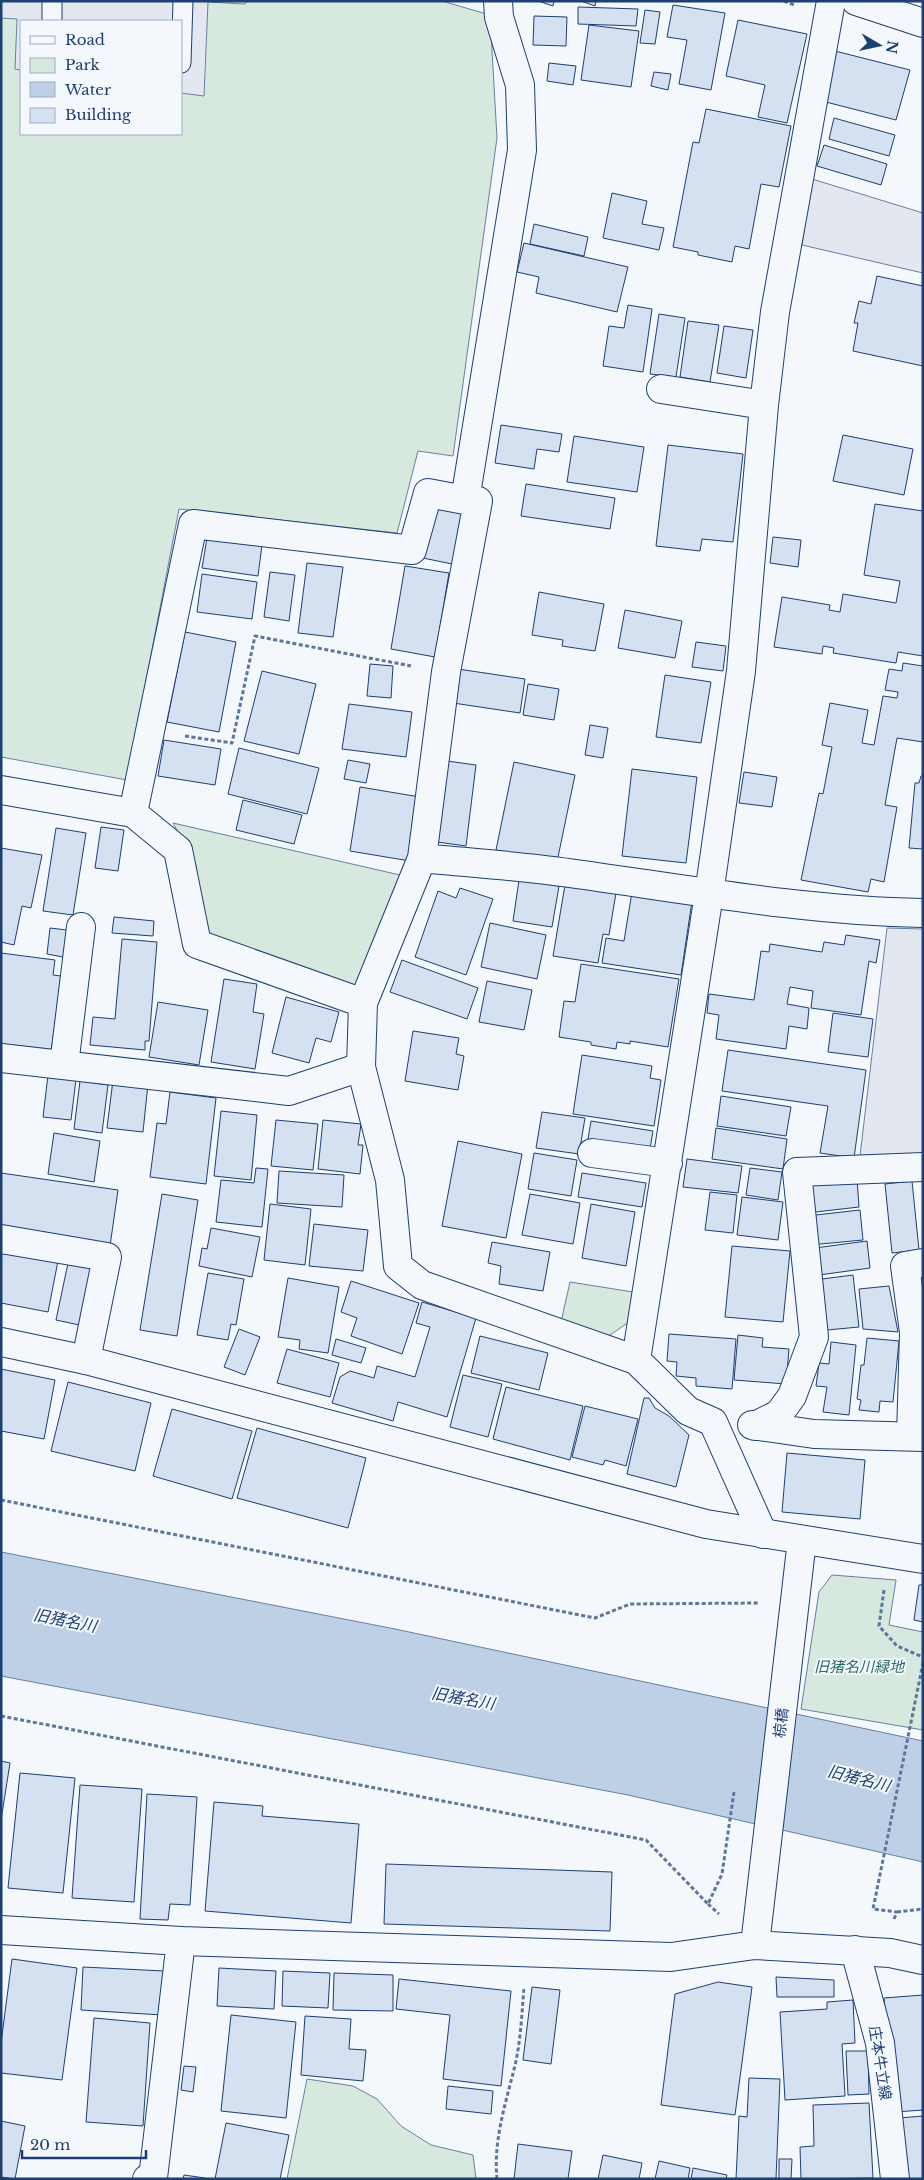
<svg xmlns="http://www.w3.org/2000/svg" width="924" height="2180" font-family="'Libre Baskerville','Noto Sans JP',serif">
<rect width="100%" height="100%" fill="#f4f7fb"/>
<path fill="#d7e8df" stroke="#687fa3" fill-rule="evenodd" d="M1,1H442L490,15L497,138L453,456L418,451L397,533L179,509L127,780L1,757ZM21,21H181V134H21Z
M173,823L400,875L361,989L204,934L196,865Z
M570,1282L633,1292L629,1322L607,1337L561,1322Z
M832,1575L896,1580L889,1625L923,1632V1730L801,1709L819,1592Z
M307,2079L353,2086L377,2099L401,2126L431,2145L473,2155L476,2179H287Z"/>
<path fill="#e3e8f0" stroke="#687fa3" d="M1,1H247L245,4L208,2L204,96L181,93V21H21V70L15,69L17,19L1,18Z
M812,179L923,213V273L802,245Z
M887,928L923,929V1158L860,1156Z"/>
<path fill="#bed0e5" stroke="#687fa3" d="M1,1552L395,1629L923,1741V1862L628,1795L1,1676Z"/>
<path fill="#d5e0f0" stroke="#1d3f73" d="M538,1H554L553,6Z
M581,1H596L595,6Z
M673,5L725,13L711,90L679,84L687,40L667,37Z
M578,7L638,9L636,26L578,24Z
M645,10L660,12L655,44L640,43Z
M534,16L567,17L566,46L533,45Z
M738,20L807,34L787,123L758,117L765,85L726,76Z
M589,25L639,31L631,87L581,80Z
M835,51L910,70L896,120L822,101Z
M549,63L576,66L573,85L547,81Z
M654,72L671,74L668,90L651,86Z
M706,109L791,126L779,187L761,184L749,249L735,246L732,262L698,255V252L673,247L693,142L699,143Z
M834,118L895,135L889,156L829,139Z
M824,145L887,164L881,185L817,166Z
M612,193L647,201L642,224L664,228L659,250L603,238Z
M534,224L588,237L584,256L530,244Z
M524,243L628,267L617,312L536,293L539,277L517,272Z
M877,276L923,286V366L853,351L858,323H854L859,301L871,304Z
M628,305L652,309L643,372L603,366L609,326L624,328Z
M659,314L685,318L676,377L650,374Z
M688,321L719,325L710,382L680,377Z
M724,326L753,330L746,378L717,373Z
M501,425L562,434L559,452L537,449L534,469L495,463Z
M843,435L913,449L904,495L833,481Z
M574,436L644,447L637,492L567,482Z
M668,445L743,454L733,542L702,539L700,551L656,546Z
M526,484L615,498L610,529L521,516Z
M434,501L469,508L457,565L423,558Z
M875,504L923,511V656L898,652L896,663L833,653L834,648L823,646L822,654L774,647L782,597L830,605L829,610L840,612L843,594L896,603L900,581L864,575Z
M773,537L801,540L798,567L770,563Z
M207,538L262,545L258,576L202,568Z
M307,563L343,567L333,637L298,633Z
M405,566L449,573L435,657L391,649Z
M270,572L295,575L289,621L264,617Z
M202,574L257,582L252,619L197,612Z
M539,592L604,604L595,651L562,646L563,640L532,635Z
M625,610L682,621L675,658L618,648Z
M185,632L236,642L219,732L167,722Z
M696,642L726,646L723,671L692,667Z
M903,663L923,666V742L897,738L885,805L897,807L884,882L871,879L868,892L801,880L819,793L823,794L832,747L822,745L830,703L868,710L862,743L874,745L883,696L897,698L898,692L885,690L889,669L902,671Z
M370,664L393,666L391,698L367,696Z
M458,669L525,679L520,713L453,703Z
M262,671L316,684L299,754L244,741Z
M665,675L711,682L701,743L656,737Z
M528,684L559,689L554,720L523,715Z
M349,704L412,712L406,757L342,749Z
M590,725L608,728L603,758L585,755Z
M164,740L221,749L215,785L158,776Z
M239,748L319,768L307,814L228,794Z
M348,760L370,764L366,783L344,779Z
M447,761L476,765L466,846L437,842Z
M514,762L575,775L557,862L496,850Z
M632,769L697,777L686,863L622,856Z
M744,772L777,777L772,807L739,803Z
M921,776H923V849L909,848L915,783H919Z
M360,787L420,797L410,861L350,851Z
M243,800L302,815L294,844L236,830Z
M101,827L124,830L118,871L95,868Z
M56,828L86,833L73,915L43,911Z
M1,848L42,855L31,908L22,906L14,945L1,942Z
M519,880L559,886L552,927L513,921Z
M565,885L616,893L609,935L603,934L598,963L553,956Z
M460,888L493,899L466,975L415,957L438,891L456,898Z
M632,892L692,901L681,975L602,963L606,938L624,941Z
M114,917L154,921L153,936L112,933Z
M490,923L546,935L537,979L481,967Z
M50,928L67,930L63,957L47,954Z
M846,935L880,940L876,963L869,961L861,1015L811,1008L813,991L790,987L787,1004L809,1008L807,1029L789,1026L786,1049L716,1039L719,1015L707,1013L709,994L754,1000L761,951L769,952L770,944L822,952L824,942L844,945Z
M122,939L157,942L149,1041H145V1050L90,1045L93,1017L115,1019Z
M1,953L55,960L53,975L61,976L51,1053L1,1046Z
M402,960L478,988L467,1019L390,992Z
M581,964L679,979L668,1047L630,1041V1044L617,1042L616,1049L591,1045V1042L559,1037L564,1001L575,1002Z
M224,979L257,984L253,1012L264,1014L255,1069L211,1062Z
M487,981L532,990L524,1030L479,1022Z
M286,997L339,1012L331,1042L316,1038L309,1063L272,1053Z
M158,1002L208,1010L199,1065L149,1057Z
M833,1013L873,1019L868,1057L828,1052Z
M413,1031L459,1038L456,1054L464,1056L458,1090L405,1081Z
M728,1050L866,1070L854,1158L820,1153L828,1106L722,1091Z
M582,1055L652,1066L650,1078L661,1080L654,1126L573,1114Z
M48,1075L76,1079L71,1120L43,1117Z
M113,1080L148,1084L143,1132L107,1128Z
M80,1081L108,1085L102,1133L74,1129Z
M170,1092L216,1098L206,1184L150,1177L157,1123L166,1124Z
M721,1096L791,1107L786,1136L717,1126Z
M221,1111L257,1115L251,1180L214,1176Z
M542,1112L585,1118L579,1154L536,1148Z
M276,1120L318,1124L313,1170L271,1166Z
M323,1120L361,1124L358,1145H363L360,1174L318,1169Z
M591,1121L653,1131L649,1155L587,1145Z
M716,1128L787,1139L783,1169L712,1159Z
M54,1133L100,1141L94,1182L48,1174Z
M458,1141L522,1154L506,1238L442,1226Z
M534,1153L577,1160L571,1196L528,1189Z
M687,1159L742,1166L738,1193L683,1187Z
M256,1168L268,1169L262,1227L216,1222L221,1180L254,1183Z
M750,1168L782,1172L778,1200L746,1195Z
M279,1171L344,1175L342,1207L277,1203Z
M1,1173L118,1190L110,1246L1,1230Z
M582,1173L646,1183L642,1207L578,1197Z
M857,1179L859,1207L807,1213L803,1185Z
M912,1181L919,1250L892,1253L885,1184Z
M710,1192L737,1195L733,1233L705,1230Z
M162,1194L198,1200L177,1336L140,1330Z
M530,1194L580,1203L573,1244L522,1235Z
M742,1197L783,1202L778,1240L737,1235Z
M270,1204L311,1209L305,1265L264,1260Z
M591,1204L635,1212L626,1266L582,1258Z
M860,1210L863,1240L810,1245L807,1216Z
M314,1224L368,1230L363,1271L309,1266Z
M211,1228L260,1237L252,1277L199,1266L202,1248L207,1249Z
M867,1241L870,1268L819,1275L815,1248Z
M492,1242L550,1252L543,1291L499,1284L501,1266L488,1263Z
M732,1246L790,1251L783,1322L725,1317Z
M1,1249L58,1261L48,1312L1,1303Z
M68,1263L95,1268L84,1326L56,1320Z
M208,1273L244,1279L236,1325L231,1324L228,1340L197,1335Z
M853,1275L859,1327L827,1330L822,1279Z
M288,1278L339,1287L328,1353L299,1349L300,1340L278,1337Z
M351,1281L419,1303L402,1354L351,1336L357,1318L341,1312Z
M889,1286L898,1332L863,1329L859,1289Z
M422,1302L476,1318L447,1417L398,1402L393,1421L332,1403L340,1377L350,1371L374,1378L377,1366L415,1377L430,1327L416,1323Z
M239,1329L260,1337L245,1375L224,1367Z
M669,1334L736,1339L732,1389L696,1386V1378L676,1376L677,1362L667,1361Z
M738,1335L763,1338L762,1347L789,1349L786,1384L734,1380Z
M480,1336L548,1353L539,1390L471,1373Z
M867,1338L899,1341L893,1402L880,1401L879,1412L859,1410L861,1400L857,1399L861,1365H864Z
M336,1339L366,1348L361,1363L332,1355Z
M831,1342L856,1345L849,1415L823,1412L827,1387L816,1386L819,1363L829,1364Z
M287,1349L339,1363L330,1397L277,1383Z
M1,1369L55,1380L44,1439L1,1431Z
M463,1375L502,1384L488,1437L450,1427Z
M68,1382L151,1403L135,1471L51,1451Z
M506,1387L583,1406L570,1460L493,1439Z
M644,1398H649L655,1408L669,1416L689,1435L676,1487L627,1474Z
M585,1406L638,1419L626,1466L605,1460L603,1465L572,1457Z
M172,1409L252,1431L232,1499L153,1476Z
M257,1428L366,1458L348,1528L237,1498Z
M787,1453L865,1460L860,1519L782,1512Z
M919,1585H923V1622L914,1620Z
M1,1761L10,1763L1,1820Z
M20,1773L75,1778L63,1893L8,1888Z
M80,1785L142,1789L134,1902L72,1898Z
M147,1794L197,1797L190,1905L170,1904L168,1920L140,1919Z
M214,1802L263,1806L262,1816L359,1824L351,1923L205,1911Z
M386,1864L612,1872L610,1931L384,1924Z
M12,1959L77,1968L62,2080L1,2073V2043Z
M83,1967L164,1971L162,2015L81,2010Z
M219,1968L276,1971L274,2009L217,2006Z
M283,1971L330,1973L328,2008L282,2006Z
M334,1973L393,1975V2011L333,2010Z
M776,1977L834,1980V1997H777Z
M399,1979L511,1991L501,2086L443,2079L450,2015L396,2009Z
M718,1982L752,1987L735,2115L661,2105L675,1994Z
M532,1987L560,1990L551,2064L523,2060Z
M923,1995V2110L895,2112L884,1998Z
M853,2000L855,2043L842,2044L845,2096L785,2100L780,2012L827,2009V2002Z
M231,2015L296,2022L286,2118L221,2111Z
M305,2016L351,2019L349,2049L366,2050L363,2081L301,2075Z
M94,2018L150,2023L143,2126L86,2122Z
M846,2051H868L869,2094L848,2095Z
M184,2066L196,2067L193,2092L181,2090Z
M749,2078L780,2079L776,2179H736L739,2116L747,2117Z
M448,2086L493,2091L491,2114L446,2109Z
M869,2103L873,2178L801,2179L800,2147L814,2146L813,2105Z
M923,2116V2179H903L899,2118Z
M1,2121L25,2126L15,2179L1,2177Z
M226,2123L289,2135L280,2179H215Z
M518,2144L572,2151L568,2179H514Z
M603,2155L642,2163L639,2179H598Z
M779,2159H792L791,2179H779Z
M659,2161L690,2168L688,2179H655Z
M693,2168L727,2175L726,2179H691Z
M184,2175L205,2178V2179H183Z"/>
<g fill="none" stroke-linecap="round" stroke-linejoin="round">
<defs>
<path id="service" d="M52,21V1
M181,63L183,1"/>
<path id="minor" d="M661,389L764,405
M1,790L133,813L193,524L412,550L428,493L465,500
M133,813L178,850L197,944L363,1003
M422,858L446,672L478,501L465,500L522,150L520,85L499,17L498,1
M1,1058L289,1091L361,1067L363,1003L422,858C471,863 520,866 569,873C686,889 804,911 923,913
M64,1065L81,927
M361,1067L390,1180L398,1266L422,1285L636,1360
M592,1153L668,1163
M1,1239L107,1257L86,1360
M752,1425L814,1434L923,1437
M755,1426L779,1414L792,1396L814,1337L797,1172L923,1167
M911,1436L914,1332L905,1266L923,1263
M763,1534L713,1422L688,1411L636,1360L709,894L741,671L764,405L775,312L831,1
M1,1930L181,1941L671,1957L755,1945L890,1953L923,1960
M755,1945L802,1540
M147,2179L153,2178L181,1941"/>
<path id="tertiary" d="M856,1L923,23
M1,1342L86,1360L706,1524L923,1559"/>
<path id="secondary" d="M855,1950L880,2043L895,2179"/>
</defs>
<use href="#service" stroke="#1d3f73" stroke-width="21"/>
<use href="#minor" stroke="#1d3f73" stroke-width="30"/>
<use href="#tertiary" stroke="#1d3f73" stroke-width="30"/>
<use href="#secondary" stroke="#1d3f73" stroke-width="30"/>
<path stroke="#5e769c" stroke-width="3" stroke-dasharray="4 2.5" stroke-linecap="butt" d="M784,1L794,5
M185,736L232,743L255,636L411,666
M1,1500L595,1618L630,1604L759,1603
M884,1590L879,1626L897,1646L923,1657
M1,1716L646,1840L708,1904L722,1874L734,1792
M708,1904L719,1914
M897,1912L923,1909
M894,1919L897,1912L873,1909L923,1663
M497,2179C493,2138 507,2100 516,2061C521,2037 522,2011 524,1987"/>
<use href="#service" stroke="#f4f7fb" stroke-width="19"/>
<use href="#minor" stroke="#f4f7fb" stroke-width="28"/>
<use href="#tertiary" stroke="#f4f7fb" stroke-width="28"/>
<use href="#secondary" stroke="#f4f7fb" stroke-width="28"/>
</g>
<g text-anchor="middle" stroke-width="4" stroke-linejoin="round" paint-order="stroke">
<g font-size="15" font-style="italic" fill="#2c6c60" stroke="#f4f7fb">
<text x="859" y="1672">旧猪名川緑地</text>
</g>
<g font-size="15" fill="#1d3f73" stroke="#f4f7fb">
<text transform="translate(781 1723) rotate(-83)" y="5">椋橋</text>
<text transform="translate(880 2063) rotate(81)" y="5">庄本牛立線</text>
</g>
<g font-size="16" font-style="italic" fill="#1d3f73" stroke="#f4f7fb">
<text transform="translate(65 1620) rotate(11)" y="6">旧猪名川</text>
<text transform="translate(463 1698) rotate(10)" y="6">旧猪名川</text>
<text transform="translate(859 1778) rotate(14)" y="6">旧猪名川</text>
</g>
</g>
<rect width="924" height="2180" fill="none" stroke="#1d3f73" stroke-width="5"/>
<rect x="20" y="20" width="162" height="115" fill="#f4f7fb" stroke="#9eadc5"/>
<rect x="30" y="36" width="25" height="8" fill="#f4f7fb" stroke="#9eadc5"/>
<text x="65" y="45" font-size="15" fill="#1d3f73">Road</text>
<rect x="30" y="58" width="25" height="15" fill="#d7e8df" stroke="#9eadc5"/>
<text x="65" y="70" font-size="15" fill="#1d3f73">Park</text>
<rect x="30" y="82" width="25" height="15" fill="#bed0e5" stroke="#9eadc5"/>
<text x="65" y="95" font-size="15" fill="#1d3f73">Water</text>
<rect x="30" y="108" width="25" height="15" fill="#d5e0f0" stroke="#9eadc5"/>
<text x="65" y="120" font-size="15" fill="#1d3f73">Building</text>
<g transform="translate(879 45) rotate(99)" stroke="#f4f7fb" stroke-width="4" paint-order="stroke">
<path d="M0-4L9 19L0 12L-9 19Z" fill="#1d3f73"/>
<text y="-8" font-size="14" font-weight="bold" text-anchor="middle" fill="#1d3f73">N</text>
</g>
<path d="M22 2150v8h124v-8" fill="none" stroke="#1d3f73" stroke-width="2.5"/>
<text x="30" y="2150" font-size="15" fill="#1d3f73" stroke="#f4f7fb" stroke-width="4" paint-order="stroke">20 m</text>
</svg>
